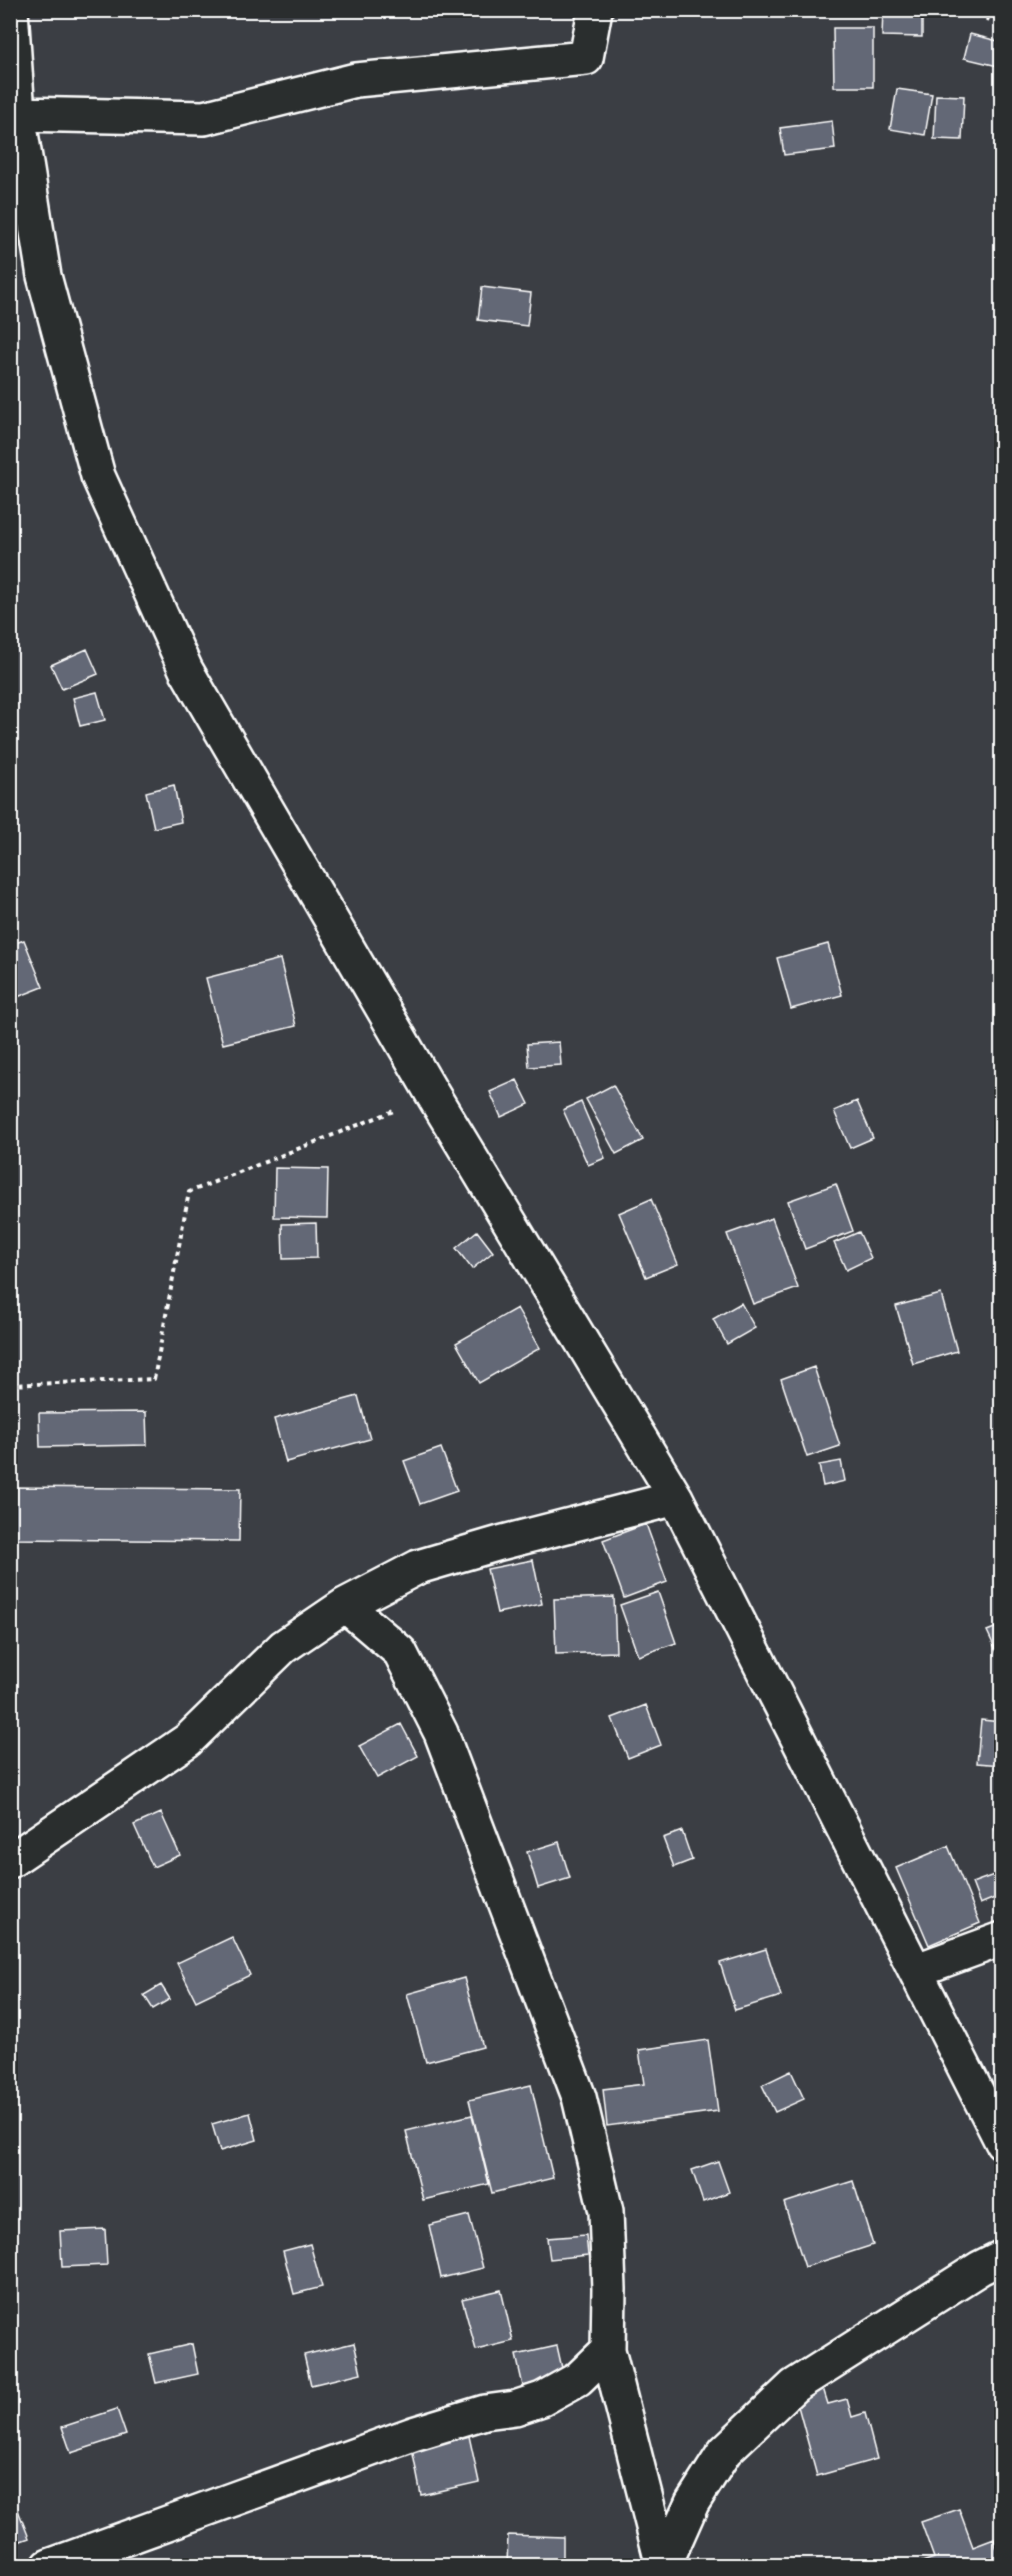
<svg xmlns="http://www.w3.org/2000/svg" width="1012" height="2576" font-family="Sriracha,sans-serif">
<rect width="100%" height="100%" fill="#3b3e44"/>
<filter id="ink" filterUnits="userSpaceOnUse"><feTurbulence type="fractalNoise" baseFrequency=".0167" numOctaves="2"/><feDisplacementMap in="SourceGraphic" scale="12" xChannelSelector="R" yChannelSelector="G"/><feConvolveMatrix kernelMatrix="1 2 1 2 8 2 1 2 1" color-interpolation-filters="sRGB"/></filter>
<g filter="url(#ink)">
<path fill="#646776" stroke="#fff" stroke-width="1.5" d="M883,10H922V37L882,36Z
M833,28H873V87H834Z
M970,34L1002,42V67L964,58Z
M897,89L932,94L925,135L890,129Z
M936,95L964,96L962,140L934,139Z
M832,121L835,149L784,155L780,128Z
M482,287L531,293L527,326L478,320Z
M87,649L98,674L62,689L51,665Z
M97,692L105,720L80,726L73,698Z
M174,785L181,822L154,828L146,792Z
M24,940L43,987L10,1000V945Z
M828,944L842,995L791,1009L777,958Z
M280,959L296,1026L223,1044L206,978Z
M559,1042L561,1065L529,1067L527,1044Z
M517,1080L529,1104L501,1117L490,1092Z
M613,1085L643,1140L616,1154L586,1099Z
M857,1101L873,1138L850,1148L834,1111Z
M581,1102L605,1158L588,1165L563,1110Z
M275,1168L328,1169L327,1218L274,1217Z
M836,1184L853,1231L805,1249L788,1201Z
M651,1199L678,1264L646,1277L619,1213Z
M772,1218L798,1288L753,1304L727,1234Z
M316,1223L317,1258L283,1259L282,1224Z
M477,1231L493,1252L472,1269L456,1248Z
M859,1232L871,1258L846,1270L834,1243Z
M941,1294L957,1351L913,1364L896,1306Z
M741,1303L755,1328L727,1344L713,1319Z
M517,1308L540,1348L479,1383L456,1343Z
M814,1367L840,1446L807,1457L781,1379Z
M358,1396L370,1439L286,1462L274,1419Z
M146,1412L147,1445L40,1447L39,1413Z
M441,1448L457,1491L420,1504L404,1461Z
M841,1461L845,1481L823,1486L819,1465Z
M10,1487L240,1489L239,1541L10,1539Z
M646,1524L667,1582L624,1598L603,1540Z
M533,1560L542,1604L497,1613L487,1569Z
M658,1592L676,1643L638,1656L620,1605Z
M614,1597L616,1652L556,1654L554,1599Z
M1002,1625V1663L987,1631Z
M646,1705L661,1745L628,1758L612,1718Z
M981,1720L1002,1722V1765L977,1763Z
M401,1724L418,1756L377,1778L359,1746Z
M161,1813L180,1855L153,1867L134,1825Z
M1002,1823V1846H1001L994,1826Z
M682,1831L692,1860L674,1867L663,1838Z
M559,1842L570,1878L538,1888L527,1852Z
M948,1846L980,1923L929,1945L896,1868Z
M1002,1872V1895L980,1904L972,1883Z
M232,1937L250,1975L196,2001L177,1963Z
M766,1949L781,1996L735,2010L720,1963Z
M464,1978L483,2047L426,2062L407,1994Z
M161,1985L170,1999L153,2009L144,1995Z
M708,2040L718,2111L607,2126L603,2089L644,2084L639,2050Z
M791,2071L804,2099L775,2112L762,2085Z
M531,2085L553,2178L492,2193L469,2100Z
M250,2113L257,2140L220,2151L212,2124Z
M472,2115L489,2184L423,2200L406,2131Z
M718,2161L729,2192L703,2202L692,2170Z
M853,2181L873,2245L805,2267L784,2203Z
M469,2215L483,2268L441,2278L429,2225Z
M105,2229L107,2265L62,2267L60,2231Z
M586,2235L588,2255L550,2259L547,2238Z
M310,2244L322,2287L294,2294L283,2251Z
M501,2290L513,2341L476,2350L462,2299Z
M354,2343L361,2373L311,2385L304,2355Z
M192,2344L198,2374L156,2383L149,2354Z
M557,2346L564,2377L523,2386L516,2355Z
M823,2388L828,2404L847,2399L852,2417L865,2413L877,2459L817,2476L795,2395Z
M117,2409L126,2435L71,2453L62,2427Z
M469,2436L479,2482L421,2495L412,2449Z
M10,2490L29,2538L10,2545Z
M959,2509L973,2547L994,2539L1002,2566H920L919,2563L934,2558L921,2522Z
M508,2535L563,2537V2566H507Z"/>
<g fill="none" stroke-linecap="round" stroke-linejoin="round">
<defs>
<path id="minor" d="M11,10L18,114L44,276L98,476L186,670L433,1095L676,1498L1002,2142
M18,114L204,118L356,80L586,58L595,10
M345,1605L400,1652L441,1733L579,2097L606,2211L609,2289L608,2350L663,2566
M10,1861L188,1740L283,1647L345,1605L418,1567L500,1543L676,1498
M917,1970L1002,1939
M49,2566L413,2434L485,2412L515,2408L542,2399L578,2379L608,2350
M664,2566L692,2503L725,2451L794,2386L980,2268L1002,2257"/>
</defs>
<use href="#minor" stroke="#fff" stroke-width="38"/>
<path stroke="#fff" stroke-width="4" stroke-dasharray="4.5 4.5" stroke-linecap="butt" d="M987,21L990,10
M10,1385L154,1379L189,1192L396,1110"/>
<use href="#minor" stroke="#2a2d2e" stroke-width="33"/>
</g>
</g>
<rect width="1012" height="2576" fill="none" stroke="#2a2d2e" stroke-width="36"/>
<rect x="18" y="18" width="976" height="2540" fill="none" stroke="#fff" stroke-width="2" filter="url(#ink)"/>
</svg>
